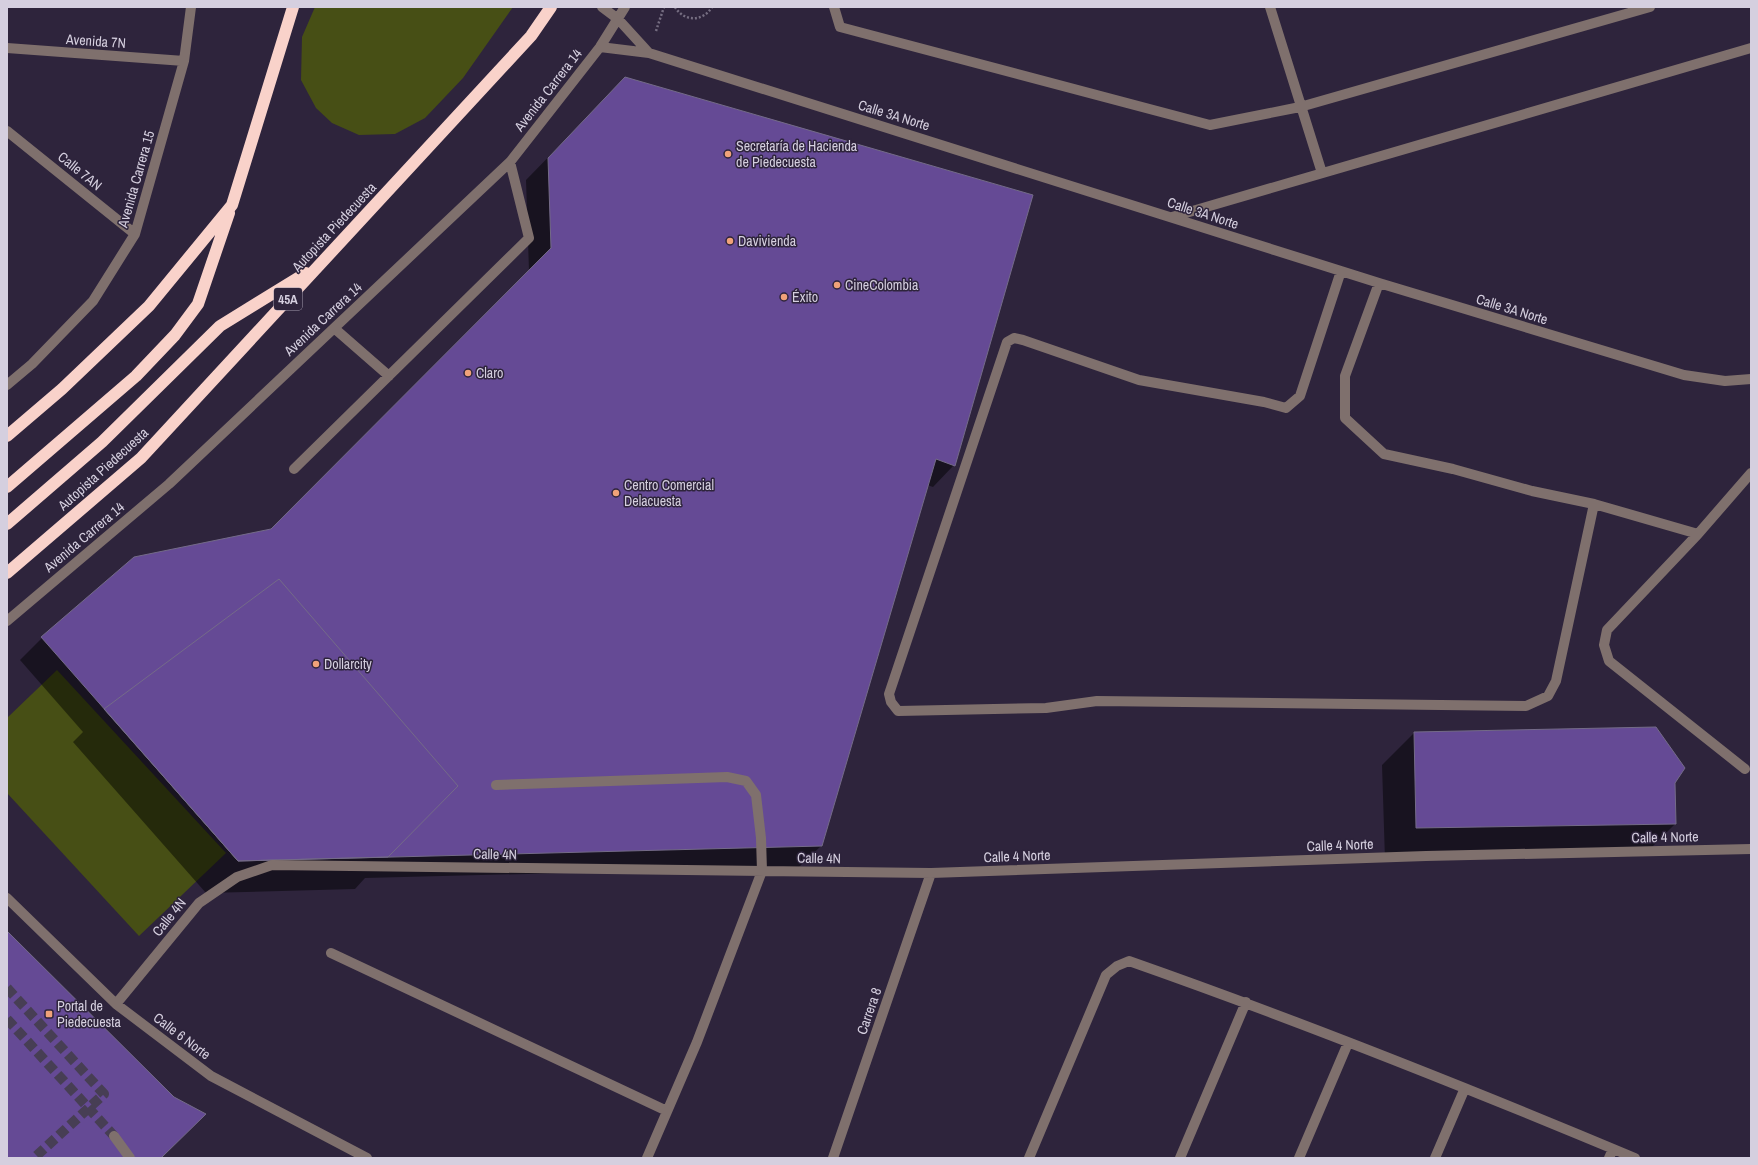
<svg xmlns="http://www.w3.org/2000/svg" width="1758" height="1165" font-family="'Archivo Narrow',sans-serif">
<rect width="100%" height="100%" fill="#2e243c"/>
<path fill="#474f15" d="M315,7H513L463,78L425,118L395,134L359,135L332,123L316,108L301,80L302,37Z
M57,670L226,853L139,936L7,793V718Z"/>
<path fill="#0007" d="M604,100L954,465L933,487L927,485L821,846L799,867L365,878L355,889L206,893L73,742L83,732L20,660L42,638L135,558L271,530L529,271L526,180Z
M1414,733L1674,782L1675,824L1643,856L1385,860L1382,765Z"/>
<path fill="#654a95" stroke="#746b88" d="M625,77L1033,195L955,466L936,459L822,846L238,861L41,637L134,557L271,529L551,248L548,158Z
M279,579L458,786L388,857L238,861L104,709Z
M1656,727L1685,768L1675,783L1676,824L1416,828L1414,732Z
M7,931L174,1097L206,1114L161,1158H7Z"/>
<g fill="none" stroke-linecap="round" stroke-linejoin="round">
<path stroke="#473e54" stroke-width="10" stroke-dasharray="10 5" stroke-linecap="butt" d="M7,988L104,1094L34,1158
M7,1019L114,1136"/>
<path stroke="#756d81" stroke-width="2.5" stroke-dasharray="2 2" stroke-linecap="butt" d="M675,7C684,22 703,22 712,7
M656,31L664,7"/>
<path stroke="#7f706d" stroke-width="10" d="M602,7L618,19L649,53
M834,7L840,27L1210,125L1300,107L1650,7
M1270,7L1322,173
M600,47L649,53L1379,283L1684,375L1725,381L1751,379
M7,48L184,61
M7,131L135,234
M1172,217L1751,48
M1341,271L1300,396L1286,408L1264,402L1139,380L1023,340L1014,338L1007,342L889,694L891,702L898,711L1046,708L1097,701L1526,706L1548,696L1556,681L1594,504L1532,491L1453,469L1384,454L1345,418V376L1379,283
M334,328L389,376
M7,385L32,364L93,301L135,234L184,61L191,7
M294,469L529,238L510,162
M1594,504L1698,534L1751,473
M1698,534L1607,630L1604,645L1609,661L1745,769
M7,621L169,484L510,162L600,47L625,7
M496,785L727,777L746,781L756,795L761,838L762,871L697,1042L647,1158
M7,898L116,1004L211,1076L367,1158
M331,953L667,1111
M116,1004L199,903L237,877L272,865L931,873L1426,856L1751,849
M114,1136L130,1158
M833,1158L931,873
M1029,1158L1106,975L1117,966L1129,961C1300,1021 1468,1088 1635,1158
M1180,1158L1246,1002
M1299,1158L1348,1043
M1435,1158L1465,1088
M1609,1158L1613,1149"/>
<path stroke="#f9d2ca" stroke-width="12" d="M7,436L62,389L149,306L232,205L293,7
M7,487L136,376L175,335L198,304L229,213
M7,524L102,442L220,326L306,273
M7,573L141,458L531,36L551,7"/>
</g>
<g fill="#f0a279" stroke="#2e243c" stroke-width="1.5">
<circle cx="728" cy="154" r="4"/>
<circle cx="730" cy="241" r="4"/>
<circle cx="837" cy="285" r="4"/>
<circle cx="784" cy="297" r="4"/>
<circle cx="468" cy="373" r="4"/>
<circle cx="616" cy="493" r="4"/>
<circle cx="316" cy="664" r="4"/>
<rect x="45" y="1010" width="8" height="8" rx="2"/>
</g>
<g text-anchor="middle" stroke-width="3" stroke-linejoin="round" paint-order="stroke">
<rect fill="#2e243c" stroke="#a39cae" stroke-width="1" x="274" y="288" width="28" height="22" rx="3"/>
<g font-size="13" font-weight="bold" fill="#d5cfdf">
<text x="288" y="304">45A</text>
</g>
<g font-size="14" fill="#d5cfdf" stroke="#2e243c">
<text transform="translate(96 41) rotate(4)" y="5">Avenida 7N</text>
<text transform="translate(548 90) rotate(-52)" y="5">Avenida Carrera 14</text>
<text transform="translate(894 115) rotate(17)" y="5">Calle 3A Norte</text>
<text transform="translate(80 171) rotate(39)" y="5">Calle 7AN</text>
<text transform="translate(136 179) rotate(-74)" y="5">Avenida Carrera 15</text>
<text transform="translate(1203 213) rotate(18)" y="5">Calle 3A Norte</text>
<text transform="translate(334 227) rotate(-47)" y="5">Autopista Piedecuesta</text>
<text transform="translate(1512 309) rotate(17)" y="5">Calle 3A Norte</text>
<text transform="translate(323 319) rotate(-43)" y="5">Avenida Carrera 14</text>
<text transform="translate(103 469) rotate(-42)" y="5">Autopista Piedecuesta</text>
<text transform="translate(84 537) rotate(-40)" y="5">Avenida Carrera 14</text>
<text transform="translate(1665 837) rotate(-1)" y="5">Calle 4 Norte</text>
<text transform="translate(1340 845) rotate(-2)" y="5">Calle 4 Norte</text>
<text transform="translate(495 854) rotate(1)" y="5">Calle 4N</text>
<text transform="translate(1017 856) rotate(-2)" y="5">Calle 4 Norte</text>
<text transform="translate(819 858) rotate(1)" y="5">Calle 4N</text>
<text transform="translate(169 917) rotate(-51)" y="5">Calle 4N</text>
<text transform="translate(869 1011) rotate(-71)" y="5">Carrera 8</text>
<text transform="translate(182 1036) rotate(37)" y="5">Calle 6 Norte</text>
</g>
<g font-size="14" fill="#d5cfdf" stroke="#2e243c" text-anchor="start">
<text x="736" y="151">Secretaría de Hacienda<tspan x="736" dy="16">de Piedecuesta</tspan></text>
<text x="738" y="246">Davivienda</text>
<text x="845" y="290">CineColombia</text>
<text x="792" y="302">Éxito</text>
<text x="476" y="378">Claro</text>
<text x="624" y="490">Centro Comercial<tspan x="624" dy="16">Delacuesta</tspan></text>
<text x="324" y="669">Dollarcity</text>
<text x="57" y="1011">Portal de<tspan x="57" dy="16">Piedecuesta</tspan></text>
</g>
</g>
<rect width="1758" height="1165" fill="none" stroke="#d5cfdf" stroke-width="16"/>
</svg>
